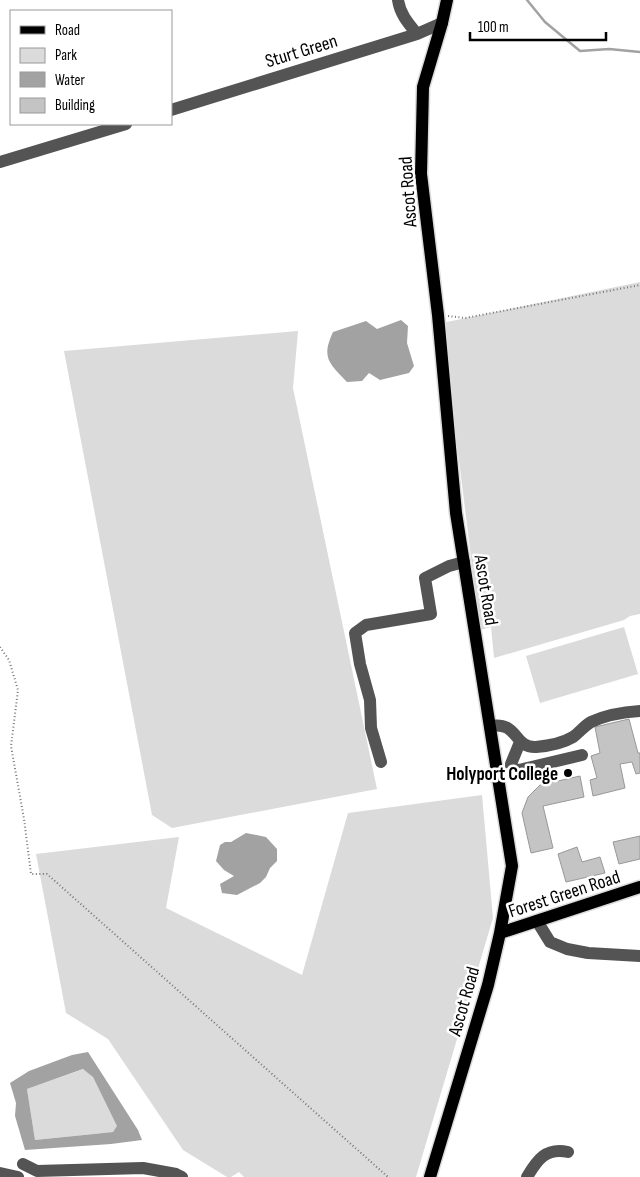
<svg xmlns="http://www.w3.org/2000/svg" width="640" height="1177" font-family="'Sofia Sans Condensed',sans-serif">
<rect width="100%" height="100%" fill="#fff"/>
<path fill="#dbdbdb" d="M640,282V614L630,616L624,620L494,658L491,627L480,630L442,323Z
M298,331L293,388L377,789L172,828L152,815L64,351Z
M624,627L638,674L540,703L526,656Z
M482,795L493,918L416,1177H244L239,1172L231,1177H227L183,1150L108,1039L66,1013L36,854L179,837L166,908L302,975L348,813Z
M84,1069L93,1077L118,1126L113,1132L35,1140L27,1089Z"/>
<path fill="#a2a2a2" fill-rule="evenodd" d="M401,320L408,326L407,343L414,366L409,373L380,380L369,373L362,381L347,382C329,363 321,358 333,332L366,321L377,329Z
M246,833L266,837L277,849V861L270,868L266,877L260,883L237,895L222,893L220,884L234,876L224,870L216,861L220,845L225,842H231Z
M88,1052L138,1130L142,1140L111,1144L25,1150L15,1116L16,1103L10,1083L29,1071L72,1055ZM83,1069L93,1077L117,1126L113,1132L35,1140L27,1089Z"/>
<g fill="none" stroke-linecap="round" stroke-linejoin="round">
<path stroke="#a2a2a2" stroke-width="2.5" d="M527,0L545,22L580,51L609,49L640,52"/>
</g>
<path fill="#c4c4c4" stroke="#989898" d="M629,719L638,753H640V773L636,774L632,762L620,764L625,788L593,796L590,780L597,778L591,756L600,753L595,727Z
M580,776L584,797L543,806L553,848L531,853L522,813L528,797L540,785Z
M640,836V859L619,864L613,842Z
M577,847L582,862L600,857L605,873L566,882L558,854Z"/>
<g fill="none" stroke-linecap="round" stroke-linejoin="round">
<defs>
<path id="major" d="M500,933L640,887
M430,1177L488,985L500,933L512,866L456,513L438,315L421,174L423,87L442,23L447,0"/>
</defs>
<use href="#major" stroke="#dbdbdb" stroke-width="15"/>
<path stroke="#767676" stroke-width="2" stroke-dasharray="1 2.5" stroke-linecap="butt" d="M448,316L465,318L640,285
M0,647L9,660L18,690L11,746L24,819L31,874H47L388,1177"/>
<path stroke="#545454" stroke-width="12" d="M398,0C400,14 408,23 417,34
M171,110L417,34L442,23
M0,162L126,124
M490,726C519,721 513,748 536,747C547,746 563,743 573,737C580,732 584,726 591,722C606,715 624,712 640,711
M520,742L511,764V767L513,769L519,770L582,755
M381,762L371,728L370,700L360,664L355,633L366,625L431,614L425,578L449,566L464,562
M537,921L550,942L567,949L588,953L640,956
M23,1164L37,1171L143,1168L176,1174L182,1177
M0,1173L18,1177
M527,1177C537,1160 546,1147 568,1152"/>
<use href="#major" stroke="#000" stroke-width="12"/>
</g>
<circle fill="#000" stroke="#fff" stroke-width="2" cx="568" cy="773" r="5"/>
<g text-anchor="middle" stroke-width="5" stroke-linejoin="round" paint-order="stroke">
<g font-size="19" fill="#000" stroke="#fff">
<text transform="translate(301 50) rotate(-17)" y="7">Sturt Green</text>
<text transform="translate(407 192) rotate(-94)" y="7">Ascot Road</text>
<text transform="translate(487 590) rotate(81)" y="7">Ascot Road</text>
<text transform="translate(564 893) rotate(-18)" y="7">Forest Green Road</text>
<text transform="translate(463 1001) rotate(-74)" y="7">Ascot Road</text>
</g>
<g font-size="19" font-weight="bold" fill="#000" stroke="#fff" text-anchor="end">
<text x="558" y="780">Holyport College</text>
</g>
</g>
<rect x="10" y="10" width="162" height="115" fill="#ffffff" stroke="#999999"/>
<rect x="20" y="26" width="25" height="8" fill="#000000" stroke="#999999"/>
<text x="55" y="35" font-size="15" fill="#000000">Road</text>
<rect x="20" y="48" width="25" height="15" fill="#dbdbdb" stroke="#999999"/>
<text x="55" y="60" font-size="15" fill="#000000">Park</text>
<rect x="20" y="72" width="25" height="15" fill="#a2a2a2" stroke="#999999"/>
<text x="55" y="85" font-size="15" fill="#000000">Water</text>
<rect x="20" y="98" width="25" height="15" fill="#c4c4c4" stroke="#999999"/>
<text x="55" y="110" font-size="15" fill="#000000">Building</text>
<path d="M470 32v8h136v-8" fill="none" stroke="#000000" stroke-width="2.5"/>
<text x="478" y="32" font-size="15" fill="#000000" stroke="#ffffff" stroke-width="4" paint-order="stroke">100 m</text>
</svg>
